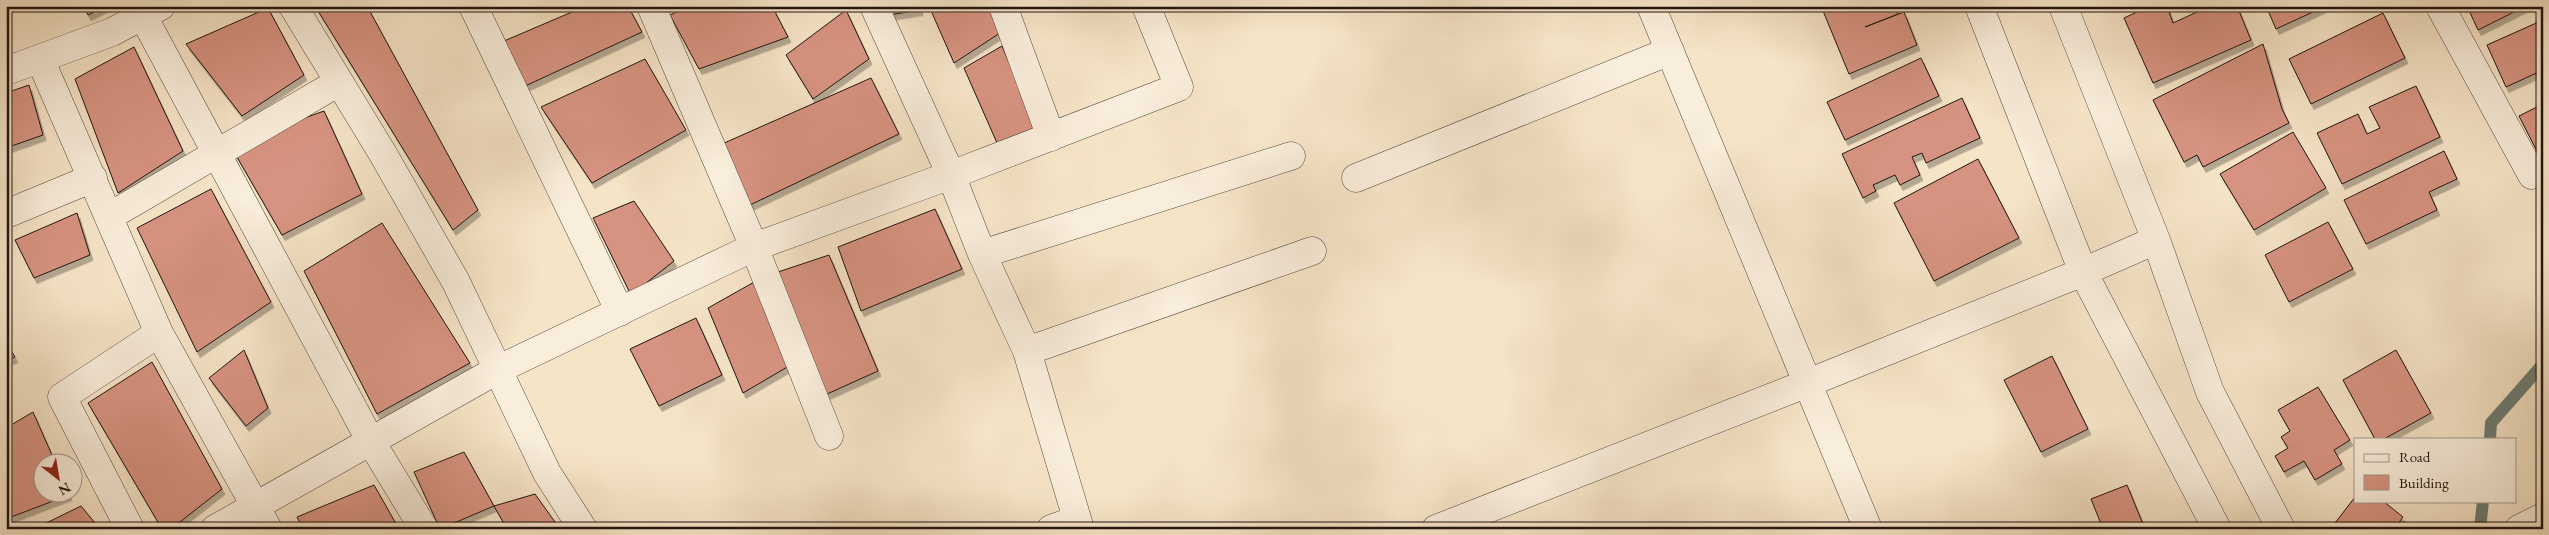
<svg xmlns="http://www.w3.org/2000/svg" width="2549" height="535" font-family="'EB Garamond',serif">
<defs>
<filter id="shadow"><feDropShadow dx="3" dy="5.5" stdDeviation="0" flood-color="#0004"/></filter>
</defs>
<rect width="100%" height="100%" fill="#f6e4c7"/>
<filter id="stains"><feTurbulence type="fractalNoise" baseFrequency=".004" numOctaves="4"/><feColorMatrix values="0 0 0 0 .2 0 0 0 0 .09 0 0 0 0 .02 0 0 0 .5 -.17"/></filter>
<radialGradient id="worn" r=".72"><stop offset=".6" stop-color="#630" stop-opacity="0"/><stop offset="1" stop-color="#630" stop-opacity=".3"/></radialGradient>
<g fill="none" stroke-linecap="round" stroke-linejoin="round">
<path stroke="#6b7b73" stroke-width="12" d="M2490,439L2491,423L2543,364
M2480,529L2483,501"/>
</g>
<path fill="#d79381" stroke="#201511" filter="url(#shadow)" d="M83,6H107L88,15Z
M315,6H367L478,210L453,230Z
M586,6H628L642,32L523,87L504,41Z
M691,6H772L788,37L699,69L670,15Z
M886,6H919L920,10L889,15Z
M929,6H990L1000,33L954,63Z
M1821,6H1895L1898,14L1865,27L1904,12L1917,45L1849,74Z
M2150,6H2167L2173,23L2210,6H2237L2251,40L2153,83L2124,18Z
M2266,6H2326L2276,29Z
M2467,6H2526L2478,30Z
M268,8L304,75L242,116L186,44Z
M846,10L869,59L813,99L786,55Z
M2383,13L2405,58L2311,104L2289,59Z
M2543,20V70L2506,87L2487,45Z
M2263,44L2282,109L2289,123L2203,167L2197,155L2184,162L2153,100Z
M1002,46L1038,130L997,143L964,68Z
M134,47L183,151L118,193L75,79Z
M1921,58L1939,96L1845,140L1827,102Z
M645,59L686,130L592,183L541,107Z
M871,78L899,134L750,205L722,144Z
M29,85L43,135L6,148V93Z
M2416,86L2440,137L2342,184L2317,133L2358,114L2367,134L2380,128L2369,107Z
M1962,98L1980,138L1926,163L1922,153L1912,157L1920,175L1900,185L1895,175L1873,185L1876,191L1863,198L1842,154Z
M2543,104V163L2519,116Z
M324,111L362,194L282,235L230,145Z
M2293,132L2326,188L2254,230L2220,174Z
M2444,151L2457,179L2429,192L2437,210L2366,244L2344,200Z
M1978,159L2019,238L1934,281L1894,203Z
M211,189L271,302L197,352L137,228Z
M634,201L674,261L631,295L593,218Z
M935,209L962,269L861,311L838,247Z
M77,213L90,255L34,278L15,240Z
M2328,222L2353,269L2289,302L2265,255Z
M382,223L470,363L377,414L304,271Z
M829,255L878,371L827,394L775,273Z
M756,281L789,366L743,393L708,308Z
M696,318L722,375L659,406L630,349Z
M6,342L15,357L6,361Z
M244,350L268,408L246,426L209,378Z
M2396,350L2431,413L2384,439H2375L2343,380Z
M2052,356L2088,429L2041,452L2004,380Z
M152,362L222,489L171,529H162L88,403Z
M2318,387L2350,440L2334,450L2342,464L2315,480L2304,461L2284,472L2275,456L2288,448L2281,437L2290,431L2278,410Z
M33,412L55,462H42V492H68L69,495L6,519V428Z
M464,452L494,506L440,529L414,472Z
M374,485L399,529H303L297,517Z
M2127,485L2145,529H2103L2091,499Z
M535,494L560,529H507L494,506Z
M2355,497V501H2383L2403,517L2394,529H2334L2332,527Z
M81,506L100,529H34Z"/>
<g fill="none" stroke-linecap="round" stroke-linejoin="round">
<defs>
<path id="minor" d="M293,6L383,154L456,282L547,473L583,529
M473,6L620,312
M651,6L754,247L829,436
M874,6L951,175L982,254L1027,351L1080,529
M1003,6L1051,137
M1651,6L1868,529
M1979,6L2083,272L2217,529
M2063,6L2156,240L2210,392L2281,529
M2440,6L2532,175
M143,16L370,440L424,529
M40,59L159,333L268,529
M6,71L112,32L161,6
M1356,178L1670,51
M6,214L93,178
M110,216L339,82
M982,254L1291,156
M1027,351L1312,251
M130,529L62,397L159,333
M215,529L497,370L754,247L951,175L1179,87L1146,6
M1051,529L1076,520
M1436,529L1808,383L2083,272L2156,240
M2519,529L2543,517"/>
</defs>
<use href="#minor" stroke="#56493e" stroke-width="29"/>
<use href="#minor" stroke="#f9eddb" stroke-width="28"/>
</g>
<rect width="2549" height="535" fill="none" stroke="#f6e4c7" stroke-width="25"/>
<rect x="8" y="8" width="2534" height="520" fill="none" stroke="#201511" stroke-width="2.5"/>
<rect x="12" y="12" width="2524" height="510" fill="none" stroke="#201511"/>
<rect x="2354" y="438" width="162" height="65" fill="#f9eddb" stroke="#a2978a"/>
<rect x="2364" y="454" width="25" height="8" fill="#f9eddb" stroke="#a2978a"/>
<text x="2399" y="462" font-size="15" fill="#201511">Road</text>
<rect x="2364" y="475" width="25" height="15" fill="#d79381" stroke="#a2978a"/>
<text x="2399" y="488" font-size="15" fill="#201511">Building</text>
<g transform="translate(58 478) rotate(149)"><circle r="24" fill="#f9eddb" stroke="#a2978a"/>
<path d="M0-4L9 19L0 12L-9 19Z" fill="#8f2418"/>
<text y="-8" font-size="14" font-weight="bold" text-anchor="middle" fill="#201511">N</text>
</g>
<rect width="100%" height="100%" filter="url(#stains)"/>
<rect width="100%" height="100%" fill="url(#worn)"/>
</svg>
